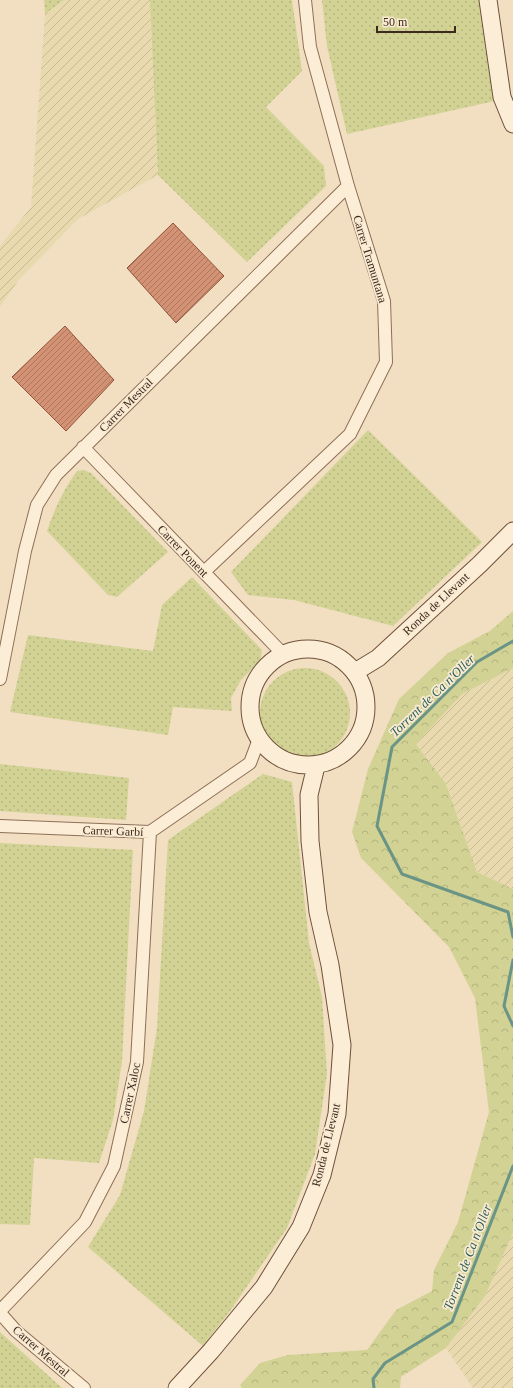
<svg xmlns="http://www.w3.org/2000/svg" width="513" height="1388" font-family="Georgia,serif">
<defs>
<pattern id="farmland-furrows" width="10" height="10" patternUnits="userSpaceOnUse"><rect width="10" height="10" fill="#e9d9ae"/><path d="M-1 1l2-2M0 10L10 0M9 11l2-2" fill="none" stroke="#c9ba95"/></pattern>
<pattern id="grass-dots" width="8" height="8" patternUnits="userSpaceOnUse"><rect width="8" height="8" fill="#d1d294"/><path d="M2 2h.1M6 6h.1" fill="none" stroke="#b4b47f" stroke-width="1.8" stroke-linecap="round"/></pattern>
<pattern id="forest-crowns" width="20" height="18" patternUnits="userSpaceOnUse"><rect width="20" height="18" fill="#d1d294"/><path d="M2 6a3 3 0 1 1 6 0M12 15a3 3 0 1 1 6 0" fill="none" stroke="#b4b47f"/></pattern>
<pattern id="building-hatch" width="6" height="6" patternUnits="userSpaceOnUse"><rect width="6" height="6" fill="#d49274"/><path d="M-1 1l2-2M0 6l6-6M5 7l2-2" fill="none" stroke="#ad775f"/></pattern>
</defs>
<rect width="100%" height="100%" fill="#f2dfc2"/>
<path fill="url(#farmland-furrows)" d="M64,0H150L158,175L78,219L18,281L0,307V246L31,207L45,14Z
M513,668V889L477,872L446,784L416,744L462,694Z
M513,1233V1388H473L446,1348L485,1296Z"/>
<path fill="url(#grass-dots)" d="M44,0H64L45,14Z
M150,0H292L302,71L266,107L324,166L326,186L247,262L158,175Z
M322,0H481L499,100L347,134L327,46Z
M368,430L482,542L393,626L294,600L248,595L231,572Z
M84,470L91,473L168,552L117,597L108,595L47,531C54,510 63,490 77,471Z
M192,577L262,650L260,661L241,680L231,698L232,711L173,707L168,735L10,712L28,635L153,651L162,605Z
M260 713a45 45 0 1 1 90 0a45 45 0 1 1-90 0Z
M0,764L129,778L126,820L0,811Z
M263,774L292,782L309,943L322,997L327,1074L315,1154L287,1228L230,1311L203,1346L88,1247L120,1195L144,1111L157,1028L168,840Z
M0,843L133,850L122,1061L113,1120L99,1163L34,1158L30,1225L0,1224Z
M0,1332L62,1388H0Z"/>
<path fill="url(#forest-crowns)" d="M513,611V668L462,694L416,744L446,784L477,872L513,889V1233L485,1296L446,1348L401,1377L400,1388H242L240,1385L260,1363L288,1355L367,1350L396,1310L432,1291L434,1270L458,1222L489,1112L475,998L449,947L361,858L352,832L368,769L399,699L448,653L490,631Z"/>
<g fill="none" stroke-linecap="round" stroke-linejoin="round">
<path stroke="#6a9485" stroke-width="3" d="M513,641L477,662L392,747L377,826L402,874L508,912L513,937
M513,960L504,1006L513,1026
M374,1388L373,1379L385,1363L452,1322L513,1166"/>
</g>
<path fill="url(#building-hatch)" stroke="#90533a" d="M173,223L224,276L176,323L127,268Z
M65,326L114,380L66,431L12,377Z"/>
<g fill="none" stroke-linecap="round" stroke-linejoin="round">
<defs>
<path id="minor" d="M83,447L283,654
M204,572L350,434L386,362L384,301L348,186L310,47L305,0
M0,679L25,551L37,505L56,475L348,186
M0,826L150,832L250,763L259,739
M0,1311L85,1222L114,1166L137,1062L150,832
M0,1313L16,1331L84,1388"/>
<path id="secondary" d="M488,0L502,97L513,124
M250 707a58 58 0 1 1 116 0a58 58 0 1 1-116 0Z
M355,672L378,658L480,564L513,531
M177,1388L211,1351L264,1287L301,1227L322,1175L337,1114L342,1045L330,965L318,912L310,841L309,795L316,766"/>
</defs>
<use href="#minor" stroke="#8e6f57" stroke-width="14"/>
<use href="#secondary" stroke="#70503a" stroke-width="19"/>
<use href="#minor" stroke="#fcedd6" stroke-width="12"/>
<use href="#secondary" stroke="#fcedd6" stroke-width="17"/>
</g>
<g text-anchor="middle" stroke-width="3.5" stroke-linejoin="round" paint-order="stroke">
<g font-size="12" fill="#3d291d" stroke="#f9ead2">
<text transform="translate(370 259) rotate(73)" y="4">Carrer Tramuntana</text>
<text transform="translate(126 405) rotate(-45)" y="4">Carrer Mestral</text>
<text transform="translate(183 551) rotate(46)" y="4">Carrer Ponent</text>
<text transform="translate(436 604) rotate(-43)" y="4">Ronda de Llevant</text>
<text transform="translate(113 831) rotate(2)" y="4">Carrer Garbí</text>
<text transform="translate(130 1093) rotate(-78)" y="4">Carrer Xaloc</text>
<text transform="translate(326 1145) rotate(-76)" y="4">Ronda de Llevant</text>
<text transform="translate(41 1351) rotate(41)" y="4">Carrer Mestral</text>
</g>
<g font-size="13" font-style="italic" fill="#2a5e55" stroke="#f9ead2">
<text transform="translate(432 695) rotate(-44)" y="5">Torrent de Ca n'Oller</text>
<text transform="translate(467 1257) rotate(-69)" y="5">Torrent de Ca n'Oller</text>
</g>
</g>
<path d="M377 26v6h78v-6" fill="none" stroke="#3d291d" stroke-width="2"/>
<text x="383" y="26" font-size="12" fill="#3d291d" stroke="#f9ead2" stroke-width="3" paint-order="stroke">50 m</text>
</svg>
